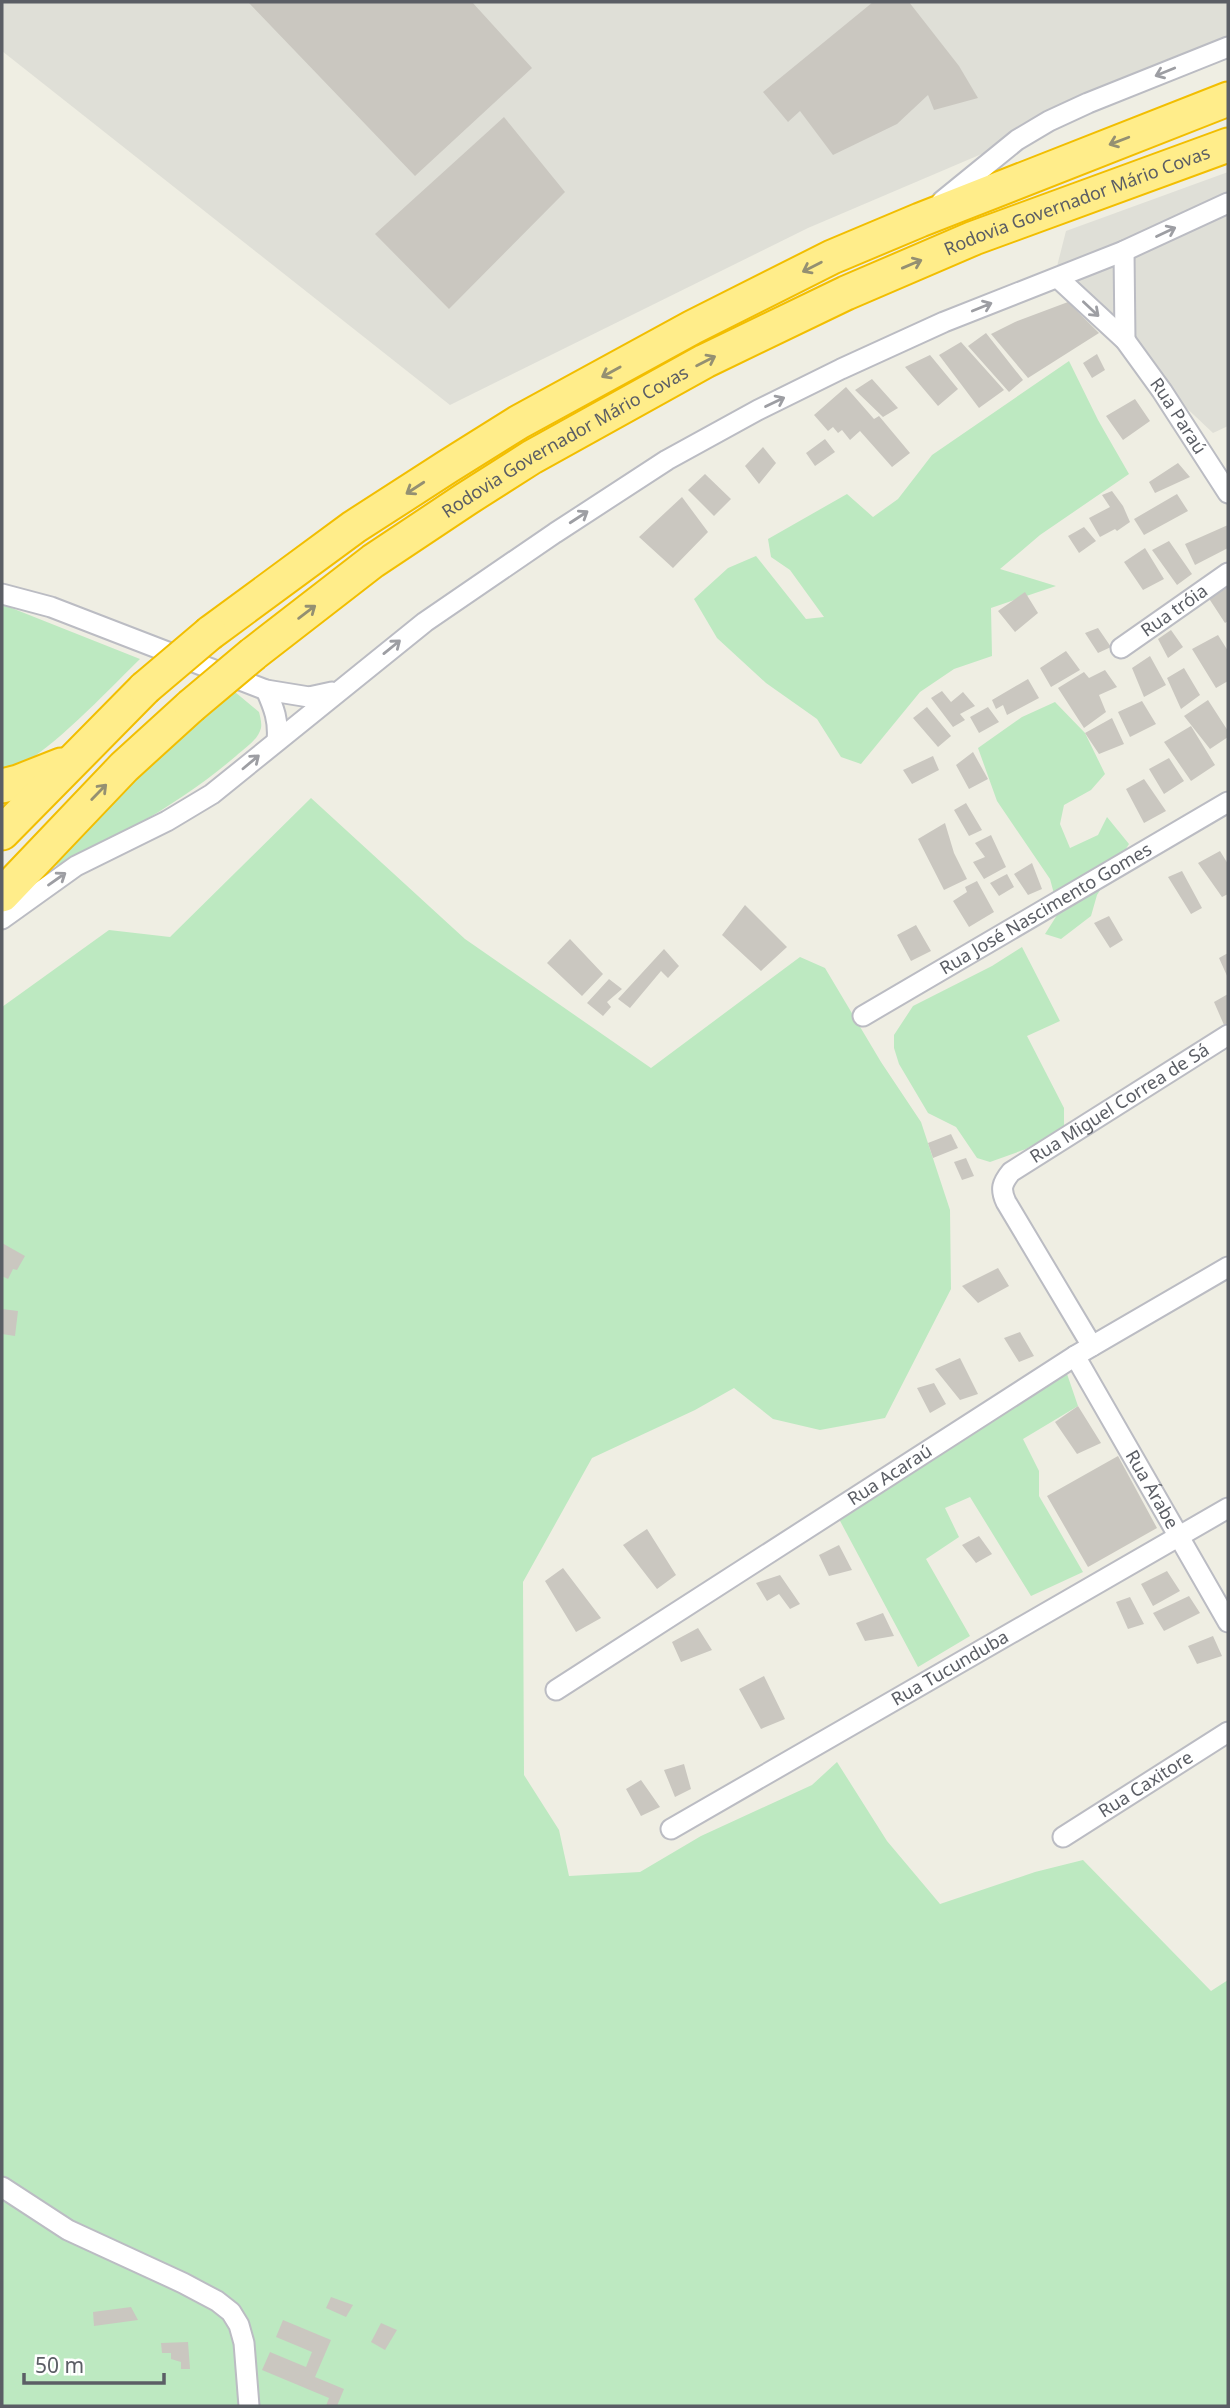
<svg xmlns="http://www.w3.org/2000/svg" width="1230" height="2408" font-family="'Noto Sans',sans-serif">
<rect width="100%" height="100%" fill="#efeee3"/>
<path fill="#dfdfd7" d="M2,2H1228V49L808,228L450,405L2,51Z
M1228,172V426L1213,433L1053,282L1066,231Z"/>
<path fill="#bde9c1" d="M1069,361L1098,420L1129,474L1040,535L1000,569L1056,586L991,608L992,656L954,669L920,692L861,764L841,757L817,719L766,683L717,638L694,599L728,568L756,556L806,619L824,617L790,570L771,557L768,539L847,494L873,517L898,499L932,455Z
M4,605L140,659C111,687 37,767 2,773V606Z
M229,687L259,712C260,716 262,723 261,728C258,740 245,748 236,756C175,808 106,844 33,876Z
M1055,702L1085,733L1105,774L1091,790L1064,805L1060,824L1070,848L1098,835L1107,817L1129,844L1097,895L1091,916L1061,939L1045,934L1059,912L1050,879L997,801L978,748L1022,717Z
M311,798L465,939L651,1068L800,957L825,968L881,1062L921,1122L950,1210L951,1289L885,1418L820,1430L773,1419L734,1388L695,1410L592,1458L523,1582L524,1775L559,1830L569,1876L640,1872L701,1836L812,1785L837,1762L887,1841L940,1904L1035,1872L1083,1860L1211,1991L1228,1980V2406H2V1007L109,930L170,937Z
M1022,947L1060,1021L1027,1036L1064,1108V1127L1026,1149L990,1162L977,1158L956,1127L928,1113L899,1064L894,1048V1035L913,1006L992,966Z
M1066,1371L1078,1406L1023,1439L1039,1471V1496L1083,1572L1031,1596L970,1497L945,1508L959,1537L926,1559L970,1636L918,1667L839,1519Z"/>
<path fill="#cac7c0" d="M248,2H472L532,68L415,176Z
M873,2H909L959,66L978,98L934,110L928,95L897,124L833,155L800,111L788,122L763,92Z
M504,117L565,192L449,309L375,234Z
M1068,302L1099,333L1028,378L991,334L1015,322Z
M986,333L1023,380L1009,392L968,346Z
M961,342L1004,390L979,408L939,355Z
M1097,354L1105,370L1092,378L1083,363Z
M930,355L958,389L938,406L905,367Z
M872,379L898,408L883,417L855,390Z
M846,387L874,419L879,416L910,453L892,467L860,431L850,440L842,430L838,433L833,427L828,431L814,415Z
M1135,399L1150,421L1123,440L1106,416Z
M825,439L835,452L815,466L806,453Z
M763,447L776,463L759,484L745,466Z
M1178,463L1190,477L1155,493L1149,482Z
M705,474L731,499L714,516L688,490Z
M1112,491L1123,506L1130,522L1117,531L1115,529L1100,537L1089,518L1110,507L1102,495Z
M1177,494L1188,511L1144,535L1134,519Z
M682,497L708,532L673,568L639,537Z
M1228,525V548L1195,565L1185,544Z
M1084,527L1096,541L1079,553L1068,536Z
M1169,541L1192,574L1177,585L1152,550Z
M1145,548L1164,579L1143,590L1124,562Z
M1228,586V621L1225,623L1208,597Z
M1025,592L1038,613L1015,632L998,611Z
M1098,628L1111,647L1098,653L1085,633Z
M1171,630L1183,647L1168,658L1158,639Z
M1218,635L1228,651V681L1216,688L1192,649Z
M1066,651L1080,670L1051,687L1040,668Z
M1150,656L1166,685L1144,697L1132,668Z
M1184,668L1200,695L1181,709L1167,678Z
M1105,670L1117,687L1099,695L1106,712L1084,728L1058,688L1084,672L1089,678Z
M1028,679L1039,698L1007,715L1003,705L996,709L992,700Z
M942,691L951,702L963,692L975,706L960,714L965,720L953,727L931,698Z
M1208,700L1228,731V737L1210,749L1184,716Z
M1142,701L1156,724L1130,737L1118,712Z
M927,707L951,736L938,747L913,718Z
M988,707L999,722L979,733L970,717Z
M1112,718L1124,744L1099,754L1085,733Z
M1191,726L1215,765L1191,781L1164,742Z
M973,752L988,779L969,789L956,765Z
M933,756L939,770L912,784L903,770Z
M1169,758L1184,781L1164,794L1149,769Z
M1144,779L1166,811L1144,823L1126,789Z
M966,803L982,830L969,836L954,810Z
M945,823L954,853L967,879L944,890L918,839Z
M991,835L1006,867L984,879L973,862L985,857L975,843Z
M1220,851L1228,864V894L1222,897L1198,863Z
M1032,863L1042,889L1028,895L1014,874Z
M1182,871L1202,908L1191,914L1168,877Z
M1007,874L1014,887L999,896L990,883Z
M977,881L994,912L969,927L953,901L967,892L965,887Z
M745,905L787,947L761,971L722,935Z
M1109,916L1123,940L1110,948L1094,923Z
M916,925L931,951L911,961L897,935Z
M570,939L603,974L582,996L547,963Z
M664,949L679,966L668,978L661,971L630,1008L618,999Z
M1228,953V978L1219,958Z
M609,979L622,989L607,1002L611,1007L603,1016L587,1003Z
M1228,994V1023L1224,1025L1214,1002Z
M951,1134L958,1148L933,1158L928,1143Z
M966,1158L974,1176L962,1180L954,1162Z
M2,1243L25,1256L17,1270L13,1269L8,1279L2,1276Z
M998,1268L1009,1286L978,1303L962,1286Z
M2,1309L18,1311L15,1336L2,1334Z
M1020,1332L1034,1356L1019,1362L1004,1338Z
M960,1358L978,1394L960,1400L935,1369Z
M934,1383L946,1404L930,1413L917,1388Z
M1078,1406L1101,1443L1077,1454L1055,1422Z
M1118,1456L1157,1528L1088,1567L1047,1496Z
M647,1529L676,1575L657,1589L623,1545Z
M979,1536L992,1554L976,1563L962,1545Z
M839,1545L852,1570L829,1576L819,1555Z
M563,1568L601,1618L576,1632L545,1581Z
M1167,1571L1180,1591L1153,1606L1141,1584Z
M780,1575L800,1604L790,1609L779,1594L767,1601L756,1583Z
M1189,1596L1200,1613L1164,1631L1153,1613Z
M1130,1597L1144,1624L1128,1629L1116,1602Z
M883,1613L894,1636L865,1641L856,1623Z
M698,1628L712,1650L681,1662L672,1642Z
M1213,1636L1222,1656L1197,1664L1188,1646Z
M764,1676L785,1719L761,1729L739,1689Z
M684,1764L691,1789L675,1797L664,1770Z
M641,1780L660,1807L641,1816L626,1789Z
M331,2297L353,2305L346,2317L326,2308Z
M131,2307L138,2320L94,2326L93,2312Z
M283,2320L331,2340L315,2377L344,2389L337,2406H326L329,2398L262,2370L270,2352L306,2367L312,2352L276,2337Z
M381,2323L397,2330L385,2350L371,2342Z
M188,2342L190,2369H181V2362L171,2359V2353H162L161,2343Z"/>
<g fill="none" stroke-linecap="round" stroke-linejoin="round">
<defs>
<g id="street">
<path d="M942,201L1017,140L1049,121L1088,103L1228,47"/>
<path d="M1124,251L1125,340"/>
<path id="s1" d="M1058,278L1125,340L1162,391L1228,493"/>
<path d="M2,594L51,607L266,690L309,697L332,692"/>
<path id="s2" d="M1121,648L1228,573"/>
<path d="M266,690C274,708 279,721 277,741"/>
<path d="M2,919L76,866L167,821L212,794L425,622L555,533L667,460L758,410L841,369L944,322L1124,251L1228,203"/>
<path id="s3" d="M863,1016L1228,802"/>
<path id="s4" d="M1092,1346L1006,1202C1000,1189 1002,1183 1011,1172L1228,1035"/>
<path id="s5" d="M1075,1356L1228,1622"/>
<path id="s6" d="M556,1690L1075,1356L1228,1267"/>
<path id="s7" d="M671,1829L1228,1508"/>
<path id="s8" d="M1063,1837L1228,1732"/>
<path d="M2,2187L68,2230L183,2283L217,2301L231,2312L239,2325L244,2343L249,2406"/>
</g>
<g id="highway">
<path d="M210,633L354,527L447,467L519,422L693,327L832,257L920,220L1228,99"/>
<path id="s9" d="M253,654L373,561L466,499L532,457L705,361L846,293L974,238L1228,145"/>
<path d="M2,786L18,782L61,765"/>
<path d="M2,833L145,688"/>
<path d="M2,895L124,767L191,706"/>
</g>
</defs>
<use href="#street" stroke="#bbbcc3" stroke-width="23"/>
<use href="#highway" stroke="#f2be00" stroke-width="37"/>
<use href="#street" stroke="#fff" stroke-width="19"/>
<use href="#highway" stroke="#ffed8a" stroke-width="33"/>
<defs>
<path id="highway-bridge" d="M145,688L210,633
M191,706L253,654"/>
</defs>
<use href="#highway-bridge" stroke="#f2be00" stroke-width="37" stroke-linecap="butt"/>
<use href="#highway-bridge" stroke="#ffed8a" stroke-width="33"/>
</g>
<defs><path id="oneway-shaft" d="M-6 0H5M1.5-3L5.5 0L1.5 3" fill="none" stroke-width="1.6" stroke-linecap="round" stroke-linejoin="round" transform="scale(1.75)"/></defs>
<g stroke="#9d9ea3">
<use href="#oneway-shaft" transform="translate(1165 72) rotate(158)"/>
<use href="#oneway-shaft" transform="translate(1166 232) rotate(-25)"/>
<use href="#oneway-shaft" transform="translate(982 307) rotate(-22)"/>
<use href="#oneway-shaft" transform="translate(1091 309) rotate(43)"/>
<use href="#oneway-shaft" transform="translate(775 402) rotate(-26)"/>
<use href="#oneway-shaft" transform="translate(579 517) rotate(-33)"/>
<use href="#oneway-shaft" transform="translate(392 647) rotate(-39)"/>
<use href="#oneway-shaft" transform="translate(251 762) rotate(-40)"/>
<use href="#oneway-shaft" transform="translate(57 879) rotate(-35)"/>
</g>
<g stroke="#949072">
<use href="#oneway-shaft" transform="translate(1119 141) rotate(159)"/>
<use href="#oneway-shaft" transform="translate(912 264) rotate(-23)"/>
<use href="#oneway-shaft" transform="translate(812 267) rotate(153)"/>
<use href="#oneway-shaft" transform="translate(706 361) rotate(-27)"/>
<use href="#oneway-shaft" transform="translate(611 372) rotate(151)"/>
<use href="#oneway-shaft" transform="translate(415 488) rotate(147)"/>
<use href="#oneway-shaft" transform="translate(307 612) rotate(-37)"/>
<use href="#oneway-shaft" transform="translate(99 792) rotate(-46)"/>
</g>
<g text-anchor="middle" stroke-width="6" stroke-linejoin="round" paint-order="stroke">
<g font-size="18" fill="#5b5e65" stroke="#fff">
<text dy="6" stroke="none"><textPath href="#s9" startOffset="945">Rodovia Governador Mário Covas</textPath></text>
<text dy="6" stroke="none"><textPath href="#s1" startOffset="184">Rua Paraú</textPath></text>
<text dy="6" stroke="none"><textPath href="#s9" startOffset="378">Rodovia Governador Mário Covas</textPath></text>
<text dy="6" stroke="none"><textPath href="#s2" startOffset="65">Rua tróia</textPath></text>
<text dy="6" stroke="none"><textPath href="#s3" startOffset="212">Rua José Nascimento Gomes</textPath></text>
<text dy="6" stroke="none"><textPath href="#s4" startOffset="329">Rua Miguel Correa de Sá</textPath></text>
<text dy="6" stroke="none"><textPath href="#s6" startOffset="397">Rua Acaraú</textPath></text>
<text dy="6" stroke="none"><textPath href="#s5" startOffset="154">Rua Árabe</textPath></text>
<text dy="6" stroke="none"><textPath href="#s7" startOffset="322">Rua Tucunduba</textPath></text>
<text dy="6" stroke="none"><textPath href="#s8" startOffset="98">Rua Caxitore</textPath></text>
</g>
</g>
<rect width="1230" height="2408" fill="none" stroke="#5b5e65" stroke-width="7"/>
<path d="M24 2373v10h140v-10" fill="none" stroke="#5b5e65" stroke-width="3.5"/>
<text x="35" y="2373" font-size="21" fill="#5b5e65" stroke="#ffffff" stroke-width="5" paint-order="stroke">50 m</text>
</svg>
